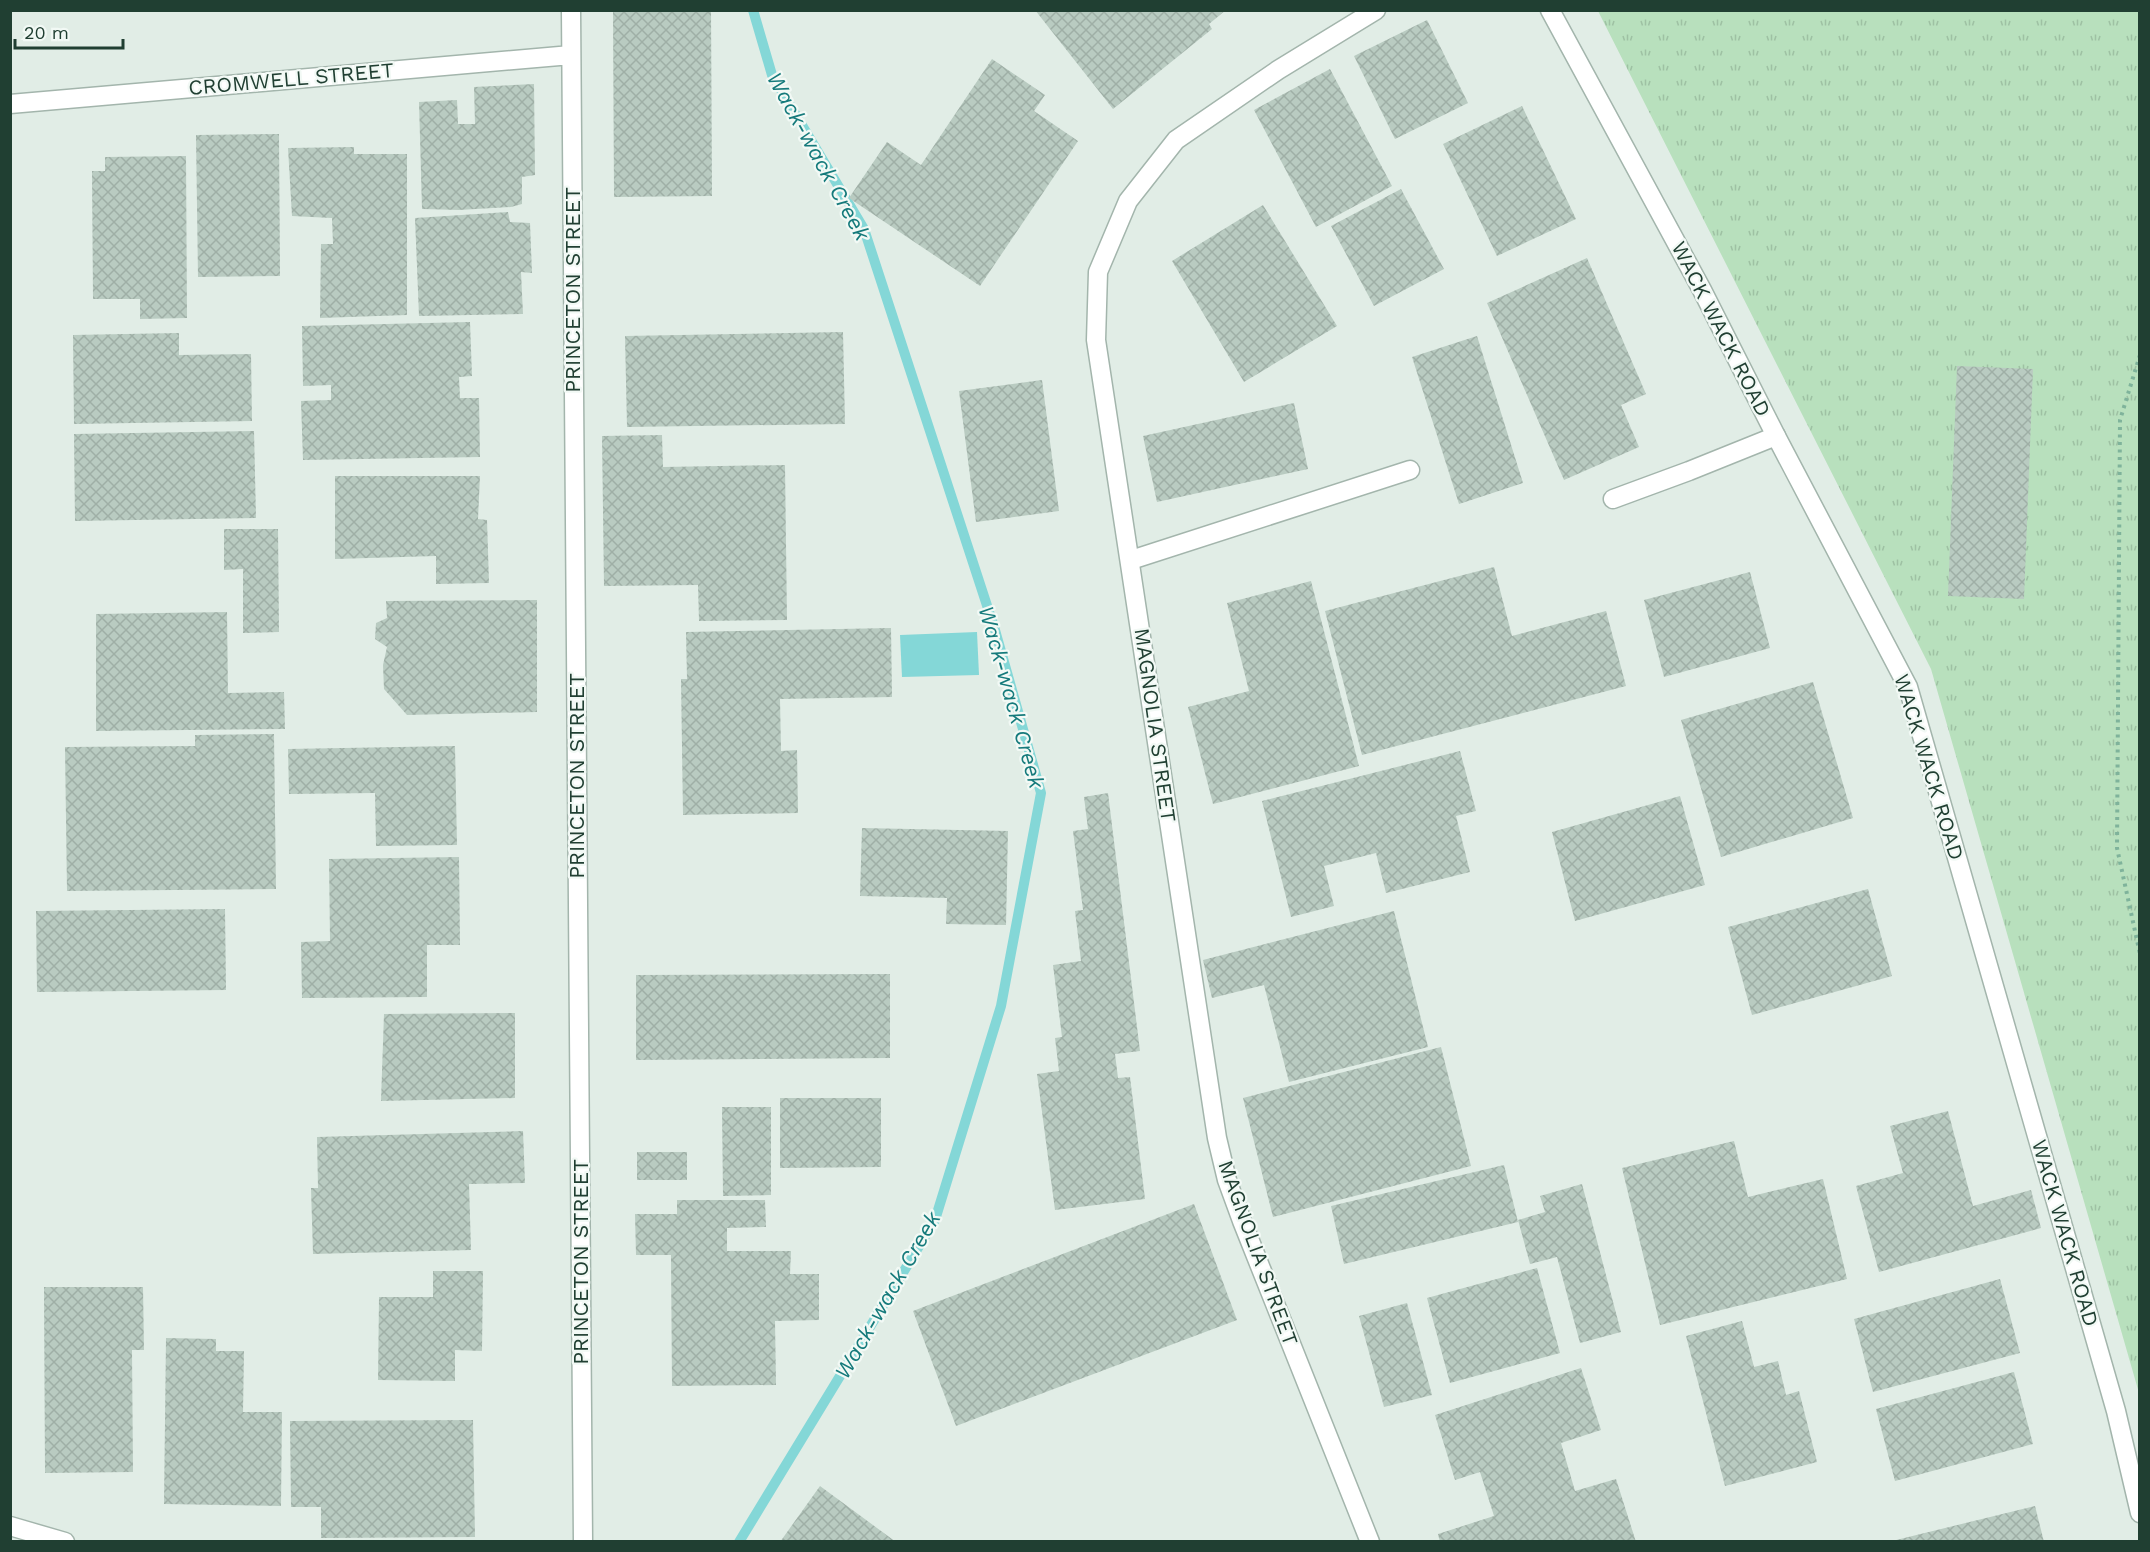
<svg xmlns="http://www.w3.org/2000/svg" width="2150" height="1552" font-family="'Work Sans',sans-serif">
<defs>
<pattern id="grass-tufts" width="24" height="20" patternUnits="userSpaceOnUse" patternTransform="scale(1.5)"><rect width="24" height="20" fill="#b8e0bd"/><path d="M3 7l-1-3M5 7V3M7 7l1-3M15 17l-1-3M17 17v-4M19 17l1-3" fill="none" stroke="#9ec1a3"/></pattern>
<pattern id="building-cross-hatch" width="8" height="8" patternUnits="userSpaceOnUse" patternTransform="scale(1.5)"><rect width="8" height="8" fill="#b9cbc1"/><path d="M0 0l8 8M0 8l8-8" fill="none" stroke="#9fafa6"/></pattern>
</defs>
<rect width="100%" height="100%" fill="#e1ede6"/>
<path fill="url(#grass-tufts)" d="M1598,11H2139V1393L1931,669Z"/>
<path fill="#84d7d7" d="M977,632L979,675L902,677L900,635Z"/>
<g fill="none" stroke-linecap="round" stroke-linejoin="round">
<path stroke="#84d7d7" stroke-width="10" d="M739,1542L935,1220L1001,1006L1041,793L995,630L864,229L772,75L753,10"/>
</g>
<path fill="url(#building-cross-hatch)" d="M613,10H711L712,196L614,197Z
M1035,10H1226L1209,24L1212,29L1113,109Z
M1427,20L1468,103L1395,139L1354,56Z
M992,59L1045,95L1034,111L1078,141L980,286L849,198L887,142L921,165Z
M1330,69L1392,186L1316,227L1254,110Z
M534,84L535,175L522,177V204L511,207L459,210L422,209L419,102L457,100L458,124H475L474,87Z
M1522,106L1576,219L1497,256L1443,144Z
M279,134L280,276L198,277L196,135Z
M354,147V154H407V315L320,318L321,244H333L332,218L292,216L288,148Z
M186,156L187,318L140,319V299H93L92,171H105V157Z
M1401,189L1444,269L1374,306L1331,226Z
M1263,205L1337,326L1244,382L1172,261Z
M508,212L510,222L530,223L532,273L521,272L523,314L419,316L415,218Z
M1587,258L1646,394L1621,405L1639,447L1564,480L1487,303Z
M470,322L472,376L459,377L460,398H479L480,457L303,460L301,401L331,400V385L303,386L302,326Z
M843,332L845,424L627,427L625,336Z
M179,333V355L251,354L252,421L74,424L73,335Z
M1477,336L1523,483L1459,504L1412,357Z
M1957,366L2033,369L2024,599L1948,596Z
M1042,380L1059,511L976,522L959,391Z
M1294,403L1308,469L1157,502L1143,436Z
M254,431L256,518L75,521L74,434Z
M662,435L663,467L785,465L787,620L699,621L698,585L604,586L602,436Z
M335,476H480L478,519L487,520L489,583L436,584V556L335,559Z
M224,529H278L279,632L243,633V569L224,570Z
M1494,567L1512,636L1606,611L1626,686L1362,755L1325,611Z
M1750,572L1770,648L1664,677L1644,600Z
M1311,581L1359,766L1213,804L1188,707L1249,691L1227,603Z
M537,600V712L407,715L384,689L383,665L387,647L375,639L376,623L387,618L386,601Z
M227,612L228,693L284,692L285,729L96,731V614Z
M891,628L892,697L780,699L781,751L797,750L798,813L683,815L681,679H687L686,632Z
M1813,682L1853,818L1721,857L1681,720Z
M274,734L276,889L67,891L65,747L195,746V735Z
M455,746L457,845L376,846L375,793L289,794L288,749Z
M1460,751L1476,811L1456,816L1470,872L1386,893L1376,853L1324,866L1334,906L1291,917L1262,801Z
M1108,793L1140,1051L1115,1054L1118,1078L1130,1077L1145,1199L1055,1210L1037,1074L1059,1071L1055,1038L1062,1037L1053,965L1081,961L1075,911L1083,910L1073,831L1088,829L1084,797Z
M1680,796L1705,885L1575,921L1552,832Z
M862,828L1008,831L1006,925L946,924L947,898L860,896Z
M459,857L460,945H427V997L302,998L301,942L330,941L329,859Z
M1868,889L1892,976L1752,1015L1728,927Z
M225,909L226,990L37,992L36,911Z
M1394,911L1428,1047L1289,1082L1264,985L1212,998L1203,960Z
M890,974V1058L636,1060V975Z
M515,1013V1098L381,1101L384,1014Z
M1441,1047L1471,1166L1273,1217L1243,1098Z
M780,1098H881V1167L780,1168Z
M722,1107H771V1195L723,1196Z
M1948,1111L1973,1206L2031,1190L2041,1228L1879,1272L1856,1186L1903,1173L1890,1126Z
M523,1131L525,1183L469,1184L471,1250L313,1254L311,1188H318L317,1137Z
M1734,1141L1748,1197L1823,1179L1847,1279L1660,1325L1622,1168Z
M637,1152H687V1180H637Z
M1504,1165L1518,1222L1344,1264L1331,1206Z
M1582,1184L1621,1332L1580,1343L1557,1257L1530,1264L1518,1220L1545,1212L1540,1196Z
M677,1200H765L766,1227L727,1228V1251H791L790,1274H819V1320L775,1321L776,1385L672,1386L671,1255H636L635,1214H677Z
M1194,1204L1237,1320L956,1426L913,1311Z
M1537,1268L1560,1353L1450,1383L1427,1298Z
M433,1271H483L482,1351L455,1350V1381L378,1380L379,1297H433Z
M2000,1279L2020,1353L1873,1392L1854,1319Z
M44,1287H143L144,1350H132L133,1472L45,1473Z
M1407,1303L1432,1395L1384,1407L1359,1316Z
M1742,1321L1754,1367L1778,1361L1786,1395L1799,1391L1817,1462L1725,1486L1686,1336Z
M166,1338L216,1339V1351H244L243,1412H282L281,1506L164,1504Z
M1581,1368L1601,1430L1561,1443L1575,1491L1616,1479L1636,1542H1440L1438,1534L1494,1516L1480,1472L1455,1480L1435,1415Z
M2014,1372L2033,1444L1895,1481L1876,1409Z
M473,1420L475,1537L321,1538V1507H291L290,1421Z
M820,1486L896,1542H780Z
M2035,1506L2044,1542H1892V1541Z"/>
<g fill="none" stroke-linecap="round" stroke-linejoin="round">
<defs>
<path id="service" d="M1613,499L1689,471L1776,436
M1131,560L1410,470"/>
<path id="minor" d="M571,10L583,1542
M1550,10L1702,290L1776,436L1908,687L2116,1411L2140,1513
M10,104L571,55
M10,1526L65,1542
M1370,1542L1242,1221L1227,1180L1217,1138L1096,340L1098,272L1128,201L1176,140L1278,70L1376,10"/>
</defs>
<use href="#service" stroke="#a3b5ac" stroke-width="21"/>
<use href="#minor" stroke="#a3b5ac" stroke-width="21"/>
<path stroke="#7fb39b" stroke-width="4" stroke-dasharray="3 4.5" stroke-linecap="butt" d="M2140,355L2120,420L2117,848L2140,954"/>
<use href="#service" stroke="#fff" stroke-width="18"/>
<use href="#minor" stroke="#fff" stroke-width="18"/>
</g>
<g text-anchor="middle" stroke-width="4.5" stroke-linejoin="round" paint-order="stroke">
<g font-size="21" fill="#203f32" stroke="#f2f9f5">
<text transform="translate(291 79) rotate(-5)" y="7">CROMWELL STREET</text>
<text transform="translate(573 290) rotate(-90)" y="7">PRINCETON STREET</text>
<text transform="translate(1721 329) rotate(63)" y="7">WACK WACK ROAD</text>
<text transform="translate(1155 725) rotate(82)" y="7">MAGNOLIA STREET</text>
<text transform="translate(1929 767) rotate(73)" y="7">WACK WACK ROAD</text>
<text transform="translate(577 776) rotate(-90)" y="7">PRINCETON STREET</text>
<text transform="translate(2065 1233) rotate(74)" y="7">WACK WACK ROAD</text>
<text transform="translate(1258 1253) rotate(70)" y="7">MAGNOLIA STREET</text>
<text transform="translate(581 1262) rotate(-90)" y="7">PRINCETON STREET</text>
</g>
<g font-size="22" font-style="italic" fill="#157a7b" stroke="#f2f9f5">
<text transform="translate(819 156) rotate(61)" y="8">Wack-wack Creek</text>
<text transform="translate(1012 697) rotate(74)" y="8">Wack-wack Creek</text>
<text transform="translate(887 1295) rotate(-60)" y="8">Wack-wack Creek</text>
</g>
</g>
<rect width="2150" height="1552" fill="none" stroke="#203f32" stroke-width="24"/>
<path d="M15 39v9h108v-9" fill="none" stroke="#203f32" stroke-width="3"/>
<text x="24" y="39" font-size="18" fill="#203f32" stroke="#f2f9f5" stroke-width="4.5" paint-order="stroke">20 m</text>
</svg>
